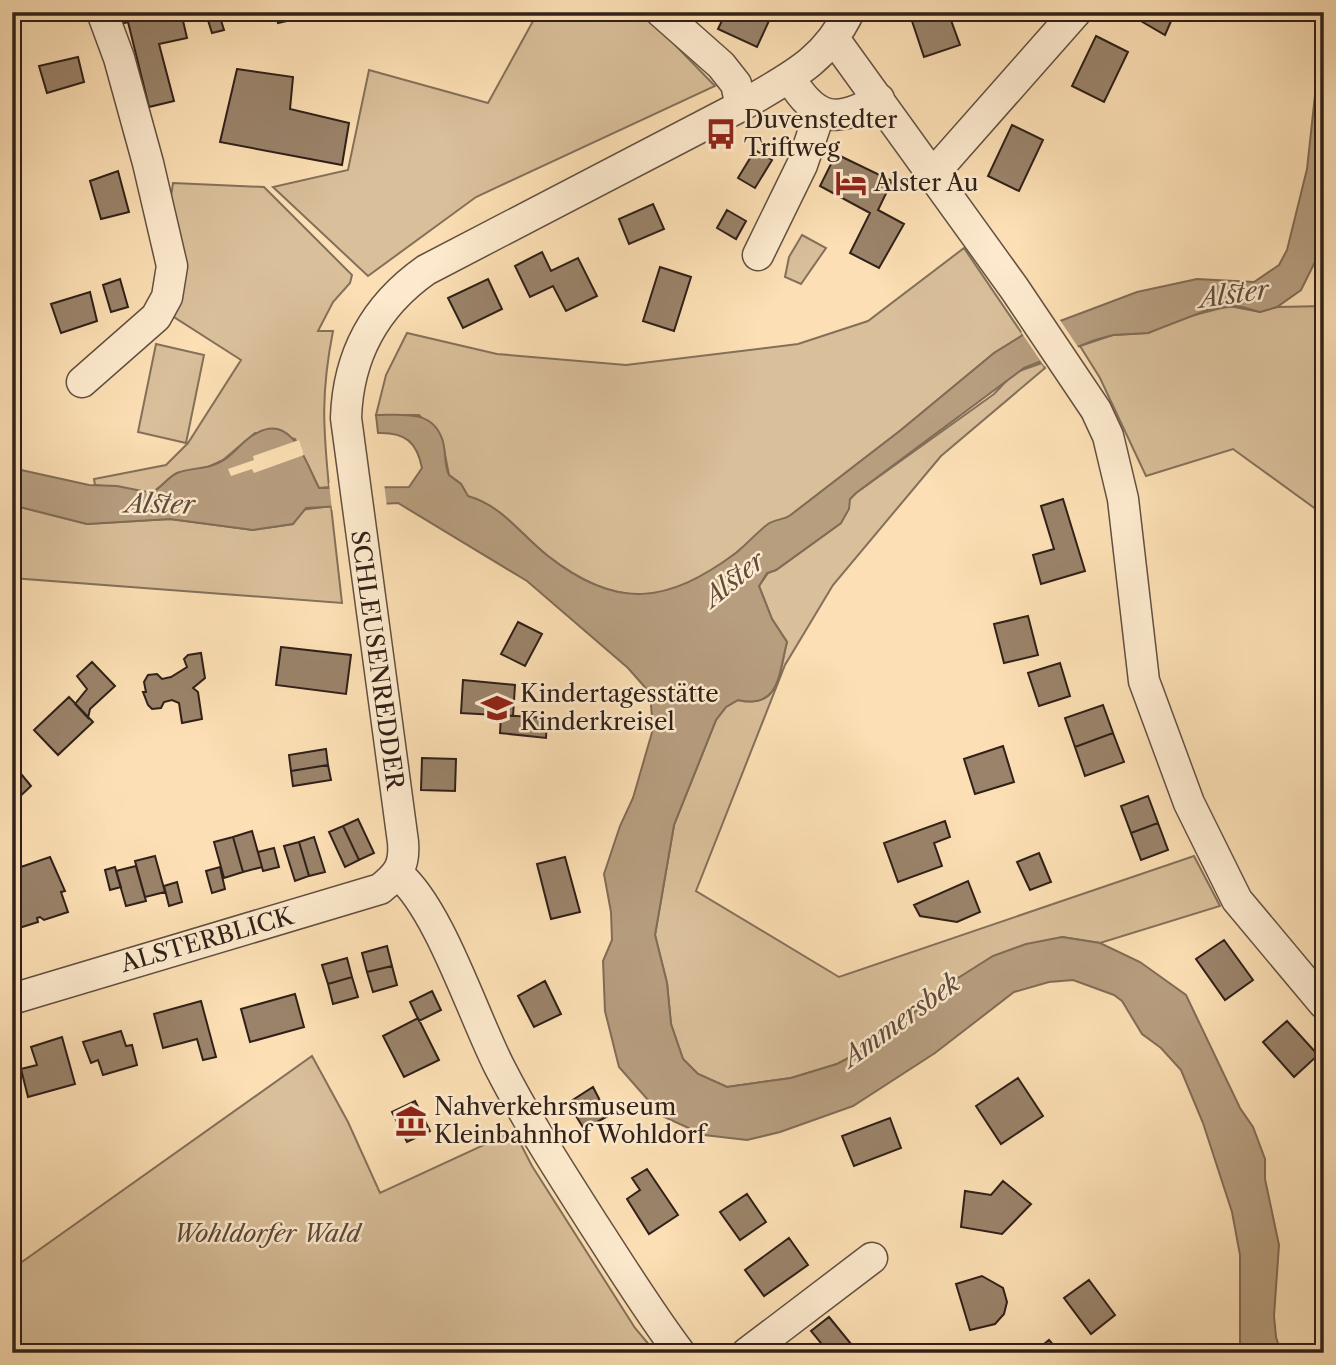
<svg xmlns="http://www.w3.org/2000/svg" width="1336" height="1365" font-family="'Libre Caslon Text',serif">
<rect width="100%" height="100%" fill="#fcdfb4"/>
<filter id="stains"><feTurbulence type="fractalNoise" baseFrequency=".00286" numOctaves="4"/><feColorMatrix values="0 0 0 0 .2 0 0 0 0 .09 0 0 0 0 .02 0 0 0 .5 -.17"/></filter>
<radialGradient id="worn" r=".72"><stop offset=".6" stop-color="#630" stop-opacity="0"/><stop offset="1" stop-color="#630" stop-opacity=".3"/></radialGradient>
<path fill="#d9bf9a" stroke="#84705a" stroke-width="2" d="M538,12H643L715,86L476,197L368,276L273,187L348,170L369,70L488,103Z
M173,183L264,187L352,275L350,283L333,302L318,331H333C321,392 323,426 329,487L319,488L295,439L255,433L223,460L206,468L177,473L152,493L95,485L94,479L166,465L188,443L241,360L174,317C190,278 177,236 171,196Z
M802,235L826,248L801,284L785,277L789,257Z
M964,248L1023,335L994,353L901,430L787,518C768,522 759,534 744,546C725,563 696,583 671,590C627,604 584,584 548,556C521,535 503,506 468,497L461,484L449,475L442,439L419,415H376L386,375L407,333L497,354L626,365L798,344L868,321Z
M1229,306L1260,312L1277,307L1324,306V515L1233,449L1146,476L1100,378L1080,346L1113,335L1148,333L1183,318Z
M156,344L204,355L186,443L138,432Z
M1042,363L1045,368L941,456L833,585L785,665L696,891L839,977L1194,856L1220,906L1100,943L1062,937L958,978L870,1047L837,1064L791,1078L727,1087L698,1074L683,1059L671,1024L667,983L655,935L674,825L716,720L726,707L738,700C780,710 779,672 787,642L772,619L759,586L768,573L776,570L841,523L850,499L856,493L994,394L1014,373Z
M12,505L87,524L170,519L253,530L293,524L301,510L331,506L342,603L12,578Z
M312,1056L348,1122L380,1193L514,1131L532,1166L635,1328L656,1353H12V1269Z"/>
<path fill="#b79e7f" stroke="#816c56" stroke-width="2" d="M1316,12H1324V224L1315,262L1301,290L1277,307L1260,312L1238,306L1210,309L1148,333L1113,335L1095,340L1024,368L856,493L850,499L849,509L841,523L776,570L767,573L759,586L772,619L787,642C779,672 780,710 738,700L726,707L716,720L674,825L655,935L667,983L671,1024L683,1059L698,1074L727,1087L791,1078L837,1064L870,1047L958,978L993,956L1026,944L1062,937L1100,943L1140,962L1186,995L1240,1108L1253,1127L1265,1159V1179L1279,1245L1274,1316L1276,1337L1281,1353H1240V1255L1232,1212L1203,1123L1181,1070L1161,1048L1142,1034L1122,1001L1114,995L1073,980L1049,982L1014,992L935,1053L853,1106L780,1132L747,1140L704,1135L662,1116L619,1067L605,1011L603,961L612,940L611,912L604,874L620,826L633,798L653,729L650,693L628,668L527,581L398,503L306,508L293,524L253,530L170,519L87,524L12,505V468L89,485L117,486L152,493C161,488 168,477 177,473C192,467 209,470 224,460C235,453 244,439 257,433C293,413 306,464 319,488L409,487L422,468C417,442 405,432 378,433L376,415C403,415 434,409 443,442C446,453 444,465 449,475L461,484L468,496C503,506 521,535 548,556C617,611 668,603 736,553C747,544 756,533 768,524C775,519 785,520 792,514L901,430L994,353L1023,335L1137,292L1197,279L1254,282L1279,265L1287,250L1307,169L1320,49Z"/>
<path fill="#fcdfb4" d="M1058,317L1080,350L1044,366L1021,332Z
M299,440L304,455L254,473L252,469L231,476L228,469L254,460L253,456Z
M329,483H384L387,507L332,510Z"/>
<path fill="#9a836a" stroke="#302019" stroke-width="2" d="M114,12H181L187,38L159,44L174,101L149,107L128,22L117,25Z
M275,12H303L304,17L278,23Z
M726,12H773L757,47L718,29Z
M909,12H948L960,45L924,57Z
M1137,12H1175L1165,35L1134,17Z
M219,14L224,30L212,33L207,17Z
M1096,36L1128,52L1104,102L1072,86Z
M78,57L84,82L47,93L39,66Z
M237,69L293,77L290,109L349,123L342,165L220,142Z
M1012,125L1043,140L1019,191L988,176Z
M755,150L772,160L755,188L738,178Z
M836,154L892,181L878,210L904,224L879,268L850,253L870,213L820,186Z
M118,171L129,212L101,219L90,181Z
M653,204L664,229L629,244L619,219Z
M727,210L746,221L736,239L717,228Z
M542,252L551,271L578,258L597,296L566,311L553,286L530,297L515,266Z
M660,267L691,277L674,331L643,321Z
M120,279L128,307L111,312L103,285Z
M488,279L502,309L463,328L448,298Z
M90,292L97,321L61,333L51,304Z
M1063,499L1085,571L1041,584L1033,555L1054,549L1041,506Z
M1028,616L1038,655L1004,663L994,624Z
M518,622L542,634L525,666L501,654Z
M281,647L351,655L346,694L276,685Z
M201,653L205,678L193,688L198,692L202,719L182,723L179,703L172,700L164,702L161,708L152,709L148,705L143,692H146L144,682L148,675L157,674L162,679L171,677L187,667L184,659L188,655Z
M92,662L115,686L90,709L88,718L75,704L87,689L77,676Z
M1060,663L1070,696L1039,706L1028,673Z
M463,680L515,685L513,716L461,713Z
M69,697L93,722L58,755L34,730Z
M1103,705L1113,733L1075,747L1065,718Z
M501,715L547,718L546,738L500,733Z
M1113,733L1124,762L1085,776L1075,747Z
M1003,746L1014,782L975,794L964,759Z
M326,749L328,765L291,771L289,755Z
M422,758L456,759L455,791L421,790Z
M12,763L31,786L12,804Z
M328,765L331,780L293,786L291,771Z
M1148,796L1158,823L1131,833L1121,806Z
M358,819L374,853L359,860L343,826Z
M945,821L950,837L934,843L942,866L898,882L884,843Z
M1158,823L1168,850L1141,860L1131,833Z
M343,826L359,860L345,867L329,832Z
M252,831L262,867L243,872L233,837Z
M233,837L243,872L224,878L214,842Z
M314,837L325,872L309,876L299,842Z
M299,842L309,876L295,881L284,846Z
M274,848L279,867L263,871L258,852Z
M1039,853L1051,882L1030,890L1017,862Z
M155,856L165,892L145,897L135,861Z
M50,857L65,891L61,892L68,912L44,920L40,917L37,918L38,922L13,930L12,870Z
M565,857L580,912L551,919L537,864Z
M136,866L146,901L126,906L116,871Z
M115,867L121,887L110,890L105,870Z
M220,867L225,889L212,893L206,871Z
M968,881L980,912L957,922L920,916L914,905Z
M177,882L182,902L169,906L164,886Z
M1224,940L1253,980L1225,1000L1196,959Z
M387,946L392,966L367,972L362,953Z
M347,958L352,977L328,984L322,965Z
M392,966L397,985L373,992L367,972Z
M352,977L358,997L333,1004L328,984Z
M545,981L561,1014L534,1027L518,996Z
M432,991L441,1010L419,1021L410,1002Z
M295,994L304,1027L250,1042L241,1009Z
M201,1001L216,1057L203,1060L197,1039L163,1048L154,1014Z
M418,1018L439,1060L404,1077L383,1036Z
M1287,1021L1318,1055L1294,1077L1263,1042Z
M121,1031L126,1046L132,1045L137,1065L103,1075L98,1060L91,1063L83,1042Z
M62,1037L75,1084L28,1097L21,1069L37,1065L31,1047Z
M1018,1078L1043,1116L1001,1144L976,1106Z
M593,1087L608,1116L584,1129L568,1103Z
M415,1101L430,1131L407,1142L392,1112Z
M890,1118L901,1148L854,1166L842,1136Z
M647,1169L678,1215L649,1234L627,1199L640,1190L632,1178Z
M1003,1181L1031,1204L1002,1234L961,1227L965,1191L991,1195Z
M747,1194L766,1222L740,1240L720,1212Z
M789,1238L808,1265L764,1296L745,1270Z
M982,1276L1003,1288L1007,1302L1004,1314L995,1324L970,1330L956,1284Z
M1089,1280L1115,1315L1091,1334L1064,1298Z
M829,1317L851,1344L841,1353H809L821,1343L811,1331Z
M1049,1340L1060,1353H1033Z"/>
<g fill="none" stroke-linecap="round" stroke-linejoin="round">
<defs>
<path id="minor" d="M661,12L721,65L736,84L741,106
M835,40L1014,288L1096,410L1108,436L1123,499L1144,681L1189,803L1237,900L1324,1004
M790,78C816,121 837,124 879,99
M933,174L1076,12
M758,255L802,165L820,112
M82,382L156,317L167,297L172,266L148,163L119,58L102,12
M398,874C439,908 473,1015 499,1066C527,1121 561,1173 594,1225C622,1268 649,1312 680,1353
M12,999L380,889C398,875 405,866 403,842L346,418C348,355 375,306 426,270L741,106C788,78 824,63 849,12
M747,1353L872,1258"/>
</defs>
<use href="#minor" stroke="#635040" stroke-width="33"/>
<use href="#minor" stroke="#fdeace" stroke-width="30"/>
</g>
<defs>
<symbol id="bus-bare" viewBox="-9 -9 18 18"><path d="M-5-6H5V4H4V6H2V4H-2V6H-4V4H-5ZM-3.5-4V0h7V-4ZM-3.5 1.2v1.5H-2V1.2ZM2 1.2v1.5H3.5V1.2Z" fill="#8f2418" stroke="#fdeace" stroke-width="2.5" paint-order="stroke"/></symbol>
<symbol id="hotel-bare" viewBox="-9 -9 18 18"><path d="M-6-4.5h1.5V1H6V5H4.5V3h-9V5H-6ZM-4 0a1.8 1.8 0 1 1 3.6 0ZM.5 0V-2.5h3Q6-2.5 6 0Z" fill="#8f2418" stroke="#fdeace" stroke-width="2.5" paint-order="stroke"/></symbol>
<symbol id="school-bare" viewBox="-9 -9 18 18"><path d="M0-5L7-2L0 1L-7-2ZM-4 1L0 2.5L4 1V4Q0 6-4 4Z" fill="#8f2418" stroke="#fdeace" stroke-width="2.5" paint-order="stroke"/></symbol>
<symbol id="museum-bare" viewBox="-9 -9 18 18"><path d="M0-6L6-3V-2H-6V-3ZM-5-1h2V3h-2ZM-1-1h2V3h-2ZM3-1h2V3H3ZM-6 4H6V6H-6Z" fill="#8f2418" stroke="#fdeace" stroke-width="2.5" paint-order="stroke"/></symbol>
</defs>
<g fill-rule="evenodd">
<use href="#bus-bare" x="699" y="112" width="44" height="44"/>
<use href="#hotel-bare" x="829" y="161" width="44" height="44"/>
<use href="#school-bare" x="475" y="686" width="44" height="44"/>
<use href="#museum-bare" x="389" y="1099" width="44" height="44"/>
</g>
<g text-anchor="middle" stroke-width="5" stroke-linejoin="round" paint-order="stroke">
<g font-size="24" fill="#302019" stroke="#fdeace" text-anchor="start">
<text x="744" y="128">Duvenstedter<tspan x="744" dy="28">Triftweg</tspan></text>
<text x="874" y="191">Alster Au</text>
<text x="520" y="702">Kindertagesstätte<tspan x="520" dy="28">Kinderkreisel</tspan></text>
<text x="434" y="1115">Nahverkehrsmuseum<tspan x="434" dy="28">Kleinbahnhof Wohldorf</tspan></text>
</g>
<g font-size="24" fill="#302019" stroke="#fdeace">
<text transform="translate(377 660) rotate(82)" y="8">SCHLEUSENREDDER</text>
<text transform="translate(207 940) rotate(-16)" y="8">ALSTERBLICK</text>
</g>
<g font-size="24" font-style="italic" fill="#5a4839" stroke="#fdeace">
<text x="267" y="1242">Wohldorfer Wald</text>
</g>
<g font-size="26" font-style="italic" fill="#5f4c3d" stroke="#fdeace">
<text transform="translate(1234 294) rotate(-8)" y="9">Alster</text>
<text transform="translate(160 504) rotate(1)" y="9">Alster</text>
<text transform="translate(734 579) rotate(-39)" y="9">Alster</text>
<text transform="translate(901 1020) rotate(-36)" y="9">Ammersbek</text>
</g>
</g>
<rect width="1336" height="1365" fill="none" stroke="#fcdfb4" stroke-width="42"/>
<rect x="14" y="14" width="1308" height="1337" fill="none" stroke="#302019" stroke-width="3.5"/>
<rect x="21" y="21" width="1294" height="1323" fill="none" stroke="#302019" stroke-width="2"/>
<rect width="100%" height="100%" filter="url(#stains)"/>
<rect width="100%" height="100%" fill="url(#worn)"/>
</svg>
